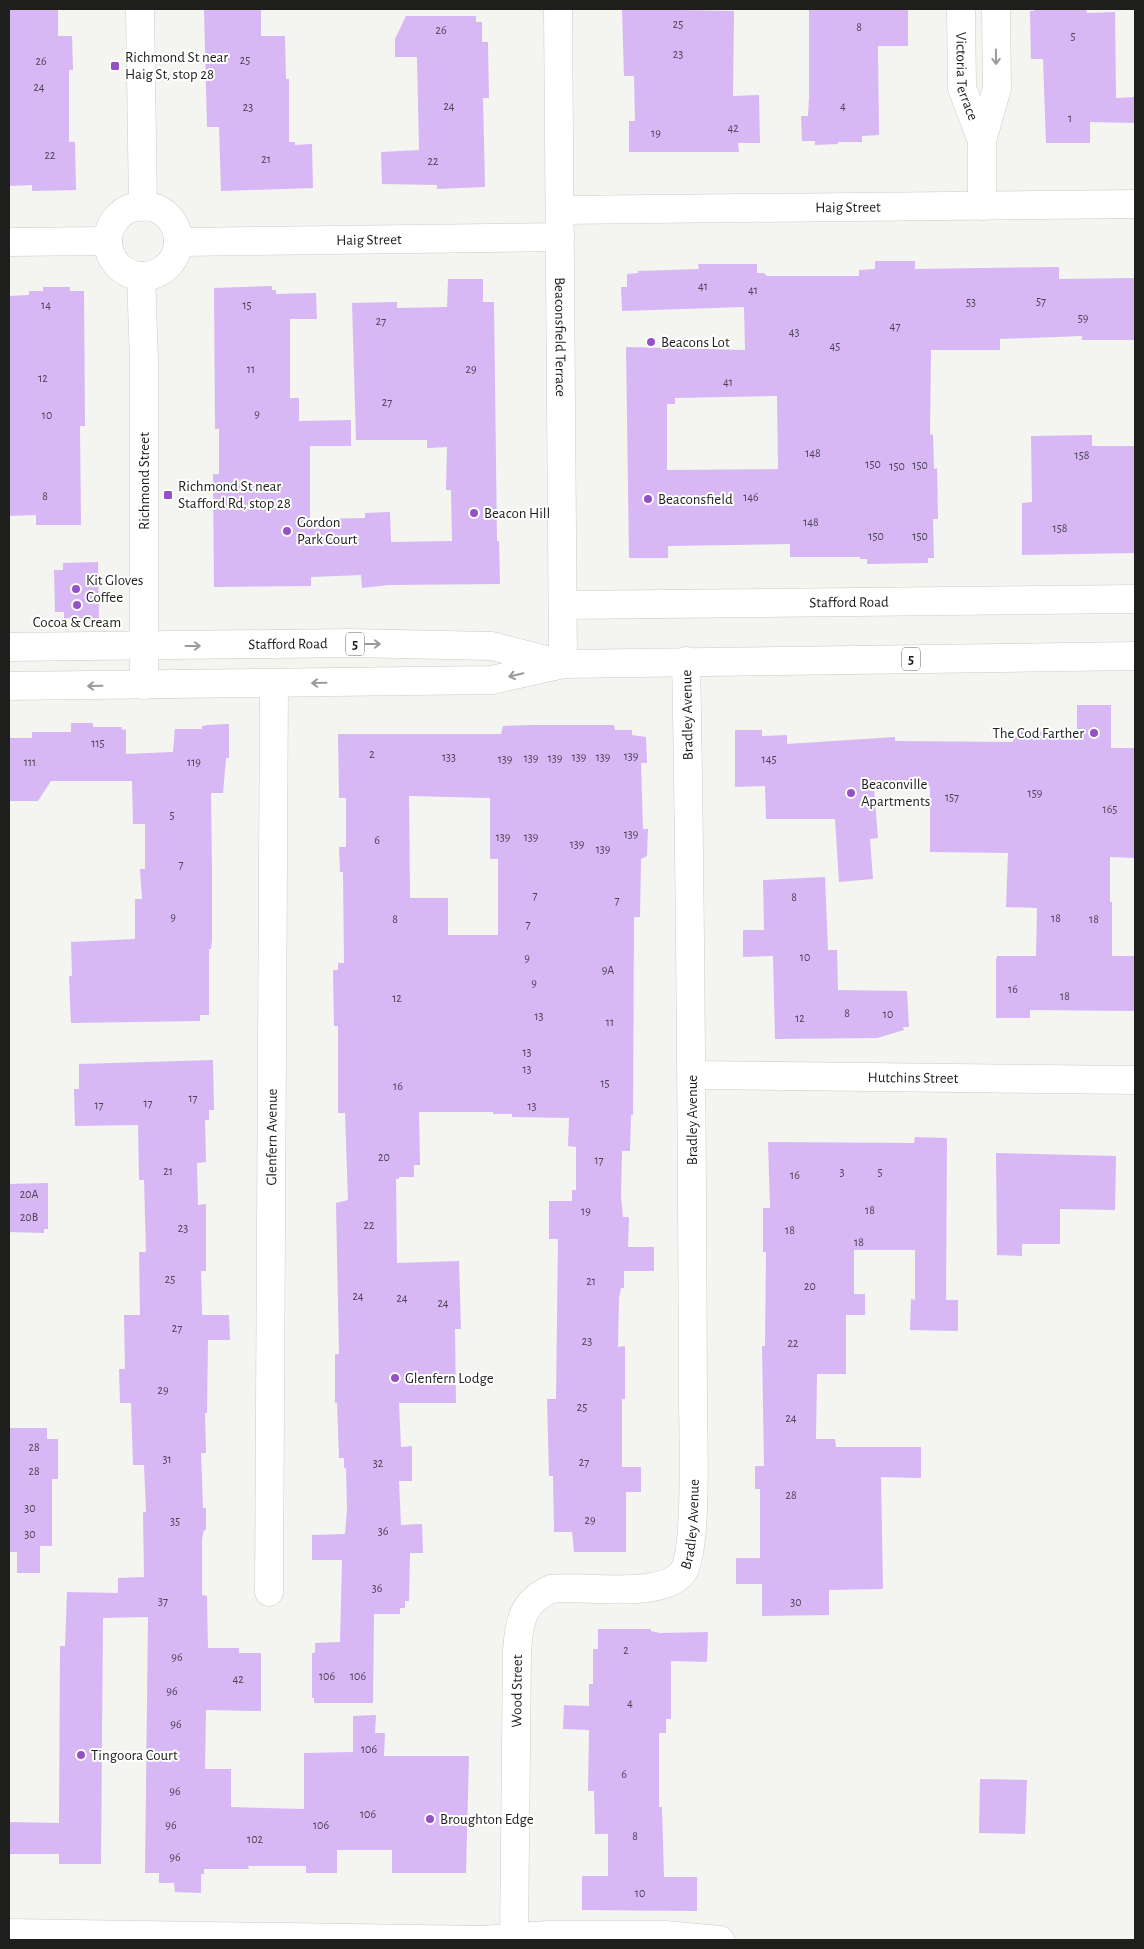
<svg xmlns="http://www.w3.org/2000/svg" width="1144" height="1949" font-family="'Alegreya Sans',sans-serif">
<rect width="100%" height="100%" fill="#f4f4f0"/>
<path fill="#d8b7f5" fill-rule="evenodd" d="M9,9H58V36H72L73,70H69V142H75L76,190L32,191V185L9,186Z
M204,9H261V36H285L286,79H289V142H295V145L312,144L313,188L221,191L219,127H207Z
M622,9L734,11L733,96L759,95L760,143H738L739,152H629V121H635L634,76H624Z
M809,9H908V46H878L879,135L862,136V142H838V144L815,145V141H802L801,116H808L809,97Z
M1034,9H1086L1087,13L1115,12L1116,98L1135,97V123L1090,122V143H1046L1043,59H1031L1030,11H1034Z
M406,16H476V22H482V42H488L489,98H483L485,187L437,189V185L382,184L381,152L419,150L417,57H395V39Z
M875,261H915V269L1059,267V279L1135,278V340H1082V336L1000,339V350H931L930,435L933,434L934,469L937,468L938,519H933L934,558H928V563L867,564V559H860V557H790V544L668,546V558H629L626,347L745,350L744,307L622,311L621,287H627V274L638,273V271L699,269L698,264H757V273H764L767,276H859V270L875,269ZM777,396L778,469L667,470V404H675V398Z
M448,279H483V302H494L497,541H499L500,584L388,585L362,588L361,575L311,577V586L214,587L213,474H219V429H215L214,288L272,286V290H276V294L316,293L317,319H290V398H299V421L351,420V446H310V519L365,518V513L390,512L391,542L452,541L451,490H446L447,447L427,448V440H356L352,303L393,302H397V308L447,307Z
M43,287H70V291H84L85,426H80L81,525H36V515L9,516V296L29,295V291H43Z
M1092,435V446H1135V553L1022,555V503L1032,502L1031,436Z
M98,562L99,618H64V612H55L54,570H63V563Z
M1077,705H1111V748H1135V858L1110,857V902H1112V956H1135V1011L1030,1010V1018H996V960L997,956H1036L1037,908L1006,907L1008,853L930,852V786L874,789L878,838L870,839L873,879L839,882L835,819H766L765,786L735,787V730H762V736L787,735V744L895,737V741L1013,742V731L1077,732Z
M71,723H93V727H122L121,729L126,730V754L173,752L175,729H202V726L208,725L229,724V758H226L223,793H211L212,871V940L211,949H209V1015H200V1021L71,1023L69,976H72L71,942L135,939V899H142L140,869H145V824H133L132,781H51L38,801H9V738H32V732H71Z
M533,725H614L615,730H632V735L646,737L647,763H641L643,829H648L647,856L641,859L640,917H634L633,1115H631L630,1151H622L621,1196L623,1217H629L628,1247H654V1271H624V1288H621L619,1298L618,1347L625,1346V1399H622V1467H641V1492H626V1552H574L572,1532H554L553,1476H549L547,1399H556L558,1239H549V1201H572V1190H576V1147L568,1146L569,1118L512,1117V1114H493V1112H419L420,1165H414V1177H399V1179H396L397,1263L459,1261L461,1329H455L456,1403H399L401,1447L412,1446V1481H399L401,1525L422,1524L423,1553H410L409,1601H405V1608H400V1614H374L373,1703H314V1698H312V1653H315V1643L340,1642L342,1560H312V1535L345,1534L347,1510L346,1468H344V1458H339L337,1403H335V1354H339L336,1203L348,1200L345,1113H338V1026H334L333,970H338V963H344L343,872H340L339,847H346V798H339L338,734H501L503,726ZM409,796L490,798V859H498V935H448V898H410Z
M825,877L828,950H837L838,990L907,991L909,1027H903L904,1030L877,1038L775,1039L773,956L743,957V930H764L763,880Z
M213,1060L214,1110H209V1120H205L206,1162L197,1163L198,1205L206,1204V1271H201L202,1315H229L230,1340H208L207,1413H205L206,1453H201L203,1508H206V1530H204L202,1539V1595L207,1596L208,1648H239V1653H261V1711L206,1710L205,1769H231V1807L304,1809V1753L353,1752V1716L376,1715L375,1733H385L384,1756H469L466,1873H392V1850H337V1873H306V1866H248L249,1869H204V1874H201V1893L175,1892L174,1883H159V1873H145L148,1617L103,1618L101,1864H59V1854H9V1822L59,1823L60,1646H65L67,1592L118,1593V1578L144,1577L143,1512H146L144,1465H133L131,1403H120L119,1369H125L124,1315H140L139,1252H146L144,1180H139L138,1125L75,1126L74,1089H79V1064Z
M915,1137L947,1138L946,1300H958V1331L910,1330L911,1299L915,1300V1250H854V1294H865V1315H846V1374H817L816,1439H835L836,1447H921V1478L881,1477L883,1589L829,1590V1615L762,1616V1584H736V1558H760V1489H755V1466H764L762,1346H765L766,1252H763V1208H770L768,1142L914,1143Z
M996,1153L1116,1156L1115,1210L1060,1209V1244H1022V1256L997,1255Z
M48,1183V1229H44V1233L9,1232V1184Z
M9,1428H47V1439H58V1479H52V1546H40V1573H17V1552H9Z
M598,1629H651V1631L660,1633L708,1632L707,1662L671,1661V1719H666V1733H659V1807H662L664,1877H697V1911L582,1910V1876H608V1834H595L594,1791H588L589,1730L563,1729L564,1705L589,1706V1684H593V1649H598Z
M980,1779L1027,1780L1025,1834L979,1833Z"/>
<g fill="none" stroke-linecap="round" stroke-linejoin="round">
<defs>
<g id="minor">
<path d="M140,9L143,207"/>
<path id="s1" d="M558,9L563,664"/>
<path id="s2" d="M961,9L962,88L982,141"/>
<path d="M982,206V141L997,88L996,9"/>
<circle cx="143" cy="241" r="35"/>
<path id="s3" d="M560,210L1135,204"/>
<path d="M9,242L108,241"/>
<path id="s4" d="M178,242L560,237"/>
<path d="M141,276L144,361V685"/>
<path id="s5" d="M563,605L1135,599"/>
<path id="s6" d="M692,1075L1135,1080"/>
<path id="s7" d="M269,1592L274,683"/>
<path d="M9,1933L483,1940L547,1935H665L720,1940"/>
<path id="s8" d="M514,1940L517,1651C519,1622 522,1602 551,1589C584,1585 662,1600 683,1572C698,1550 693,1432 693,1399C692,1153 691,907 686,661"/>
</g>
<g id="highway">
<path id="s9" d="M9,647L350,643L492,646L558,663"/>
<path d="M9,686L492,680L563,664L1135,656"/>
</g>
</defs>
<use href="#minor" stroke="#cccbc8" stroke-width="29"/>
<use href="#highway" stroke="#cccbc8" stroke-width="29"/>
<use href="#minor" stroke="#fff" stroke-width="28"/>
<use href="#highway" stroke="#fff" stroke-width="28"/>
</g>
<defs><path id="oneway-shaft" d="M-6 0H5M1.5-3L5.5 0L1.5 3" fill="none" stroke-width="1.6" stroke-linecap="round" stroke-linejoin="round" transform="scale(1.25)"/></defs>
<g stroke="#9a9a99">
<use href="#oneway-shaft" transform="translate(996 57) rotate(89)"/>
<use href="#oneway-shaft" transform="translate(373 644)"/>
<use href="#oneway-shaft" transform="translate(193 646)"/>
<use href="#oneway-shaft" transform="translate(516 675) rotate(167)"/>
<use href="#oneway-shaft" transform="translate(319 683) rotate(179)"/>
<use href="#oneway-shaft" transform="translate(95 686) rotate(179)"/>
</g>
<g fill="#9551c6" stroke="#fff" stroke-width="2">
<rect x="110" y="61" width="10" height="10" rx="2.5"/>
<circle cx="651" cy="342" r="5"/>
<rect x="163" y="490" width="10" height="10" rx="2.5"/>
<circle cx="648" cy="499" r="5"/>
<circle cx="474" cy="513" r="5"/>
<circle cx="287" cy="531" r="5"/>
<circle cx="76" cy="589" r="5"/>
<circle cx="77" cy="605" r="5"/>
<circle cx="1094" cy="733" r="5"/>
<circle cx="851" cy="793" r="5"/>
<circle cx="395" cy="1378" r="5"/>
<circle cx="81" cy="1755" r="5"/>
<circle cx="430" cy="1819" r="5"/>
</g>
<g text-anchor="middle" stroke-width="4" stroke-linejoin="round" paint-order="stroke">
<g font-size="12" fill="#4c4453">
<text x="678" y="28">25</text>
<text x="859" y="31">8</text>
<text x="441" y="34">26</text>
<text x="1073" y="40">5</text>
<text x="678" y="58">23</text>
<text x="245" y="64">25</text>
<text x="41" y="65">26</text>
<text x="39" y="91">24</text>
<text x="449" y="110">24</text>
<text x="843" y="110">4</text>
<text x="248" y="111">23</text>
<text x="1070" y="122">1</text>
<text x="733" y="132">42</text>
<text x="656" y="137">19</text>
<text x="50" y="159">22</text>
<text x="266" y="163">21</text>
<text x="433" y="165">22</text>
<text x="703" y="290">41</text>
<text x="753" y="294">41</text>
<text x="1041" y="305">57</text>
<text x="971" y="306">53</text>
<text x="46" y="309">14</text>
<text x="247" y="309">15</text>
<text x="1083" y="322">59</text>
<text x="381" y="325">27</text>
<text x="895" y="330">47</text>
<text x="794" y="336">43</text>
<text x="835" y="350">45</text>
<text x="251" y="373">11</text>
<text x="471" y="373">29</text>
<text x="43" y="382">12</text>
<text x="728" y="386">41</text>
<text x="387" y="406">27</text>
<text x="257" y="418">9</text>
<text x="47" y="419">10</text>
<text x="813" y="457">148</text>
<text x="1082" y="459">158</text>
<text x="873" y="468">150</text>
<text x="920" y="469">150</text>
<text x="897" y="470">150</text>
<text x="45" y="500">8</text>
<text x="751" y="501">146</text>
<text x="811" y="526">148</text>
<text x="1060" y="532">158</text>
<text x="876" y="540">150</text>
<text x="920" y="540">150</text>
<text x="98" y="747">115</text>
<text x="372" y="758">2</text>
<text x="631" y="760">139</text>
<text x="449" y="761">133</text>
<text x="579" y="761">139</text>
<text x="603" y="761">139</text>
<text x="531" y="762">139</text>
<text x="555" y="762">139</text>
<text x="505" y="763">139</text>
<text x="769" y="763">145</text>
<text x="30" y="766">111</text>
<text x="194" y="766">119</text>
<text x="1035" y="797">159</text>
<text x="952" y="801">157</text>
<text x="1110" y="813">165</text>
<text x="172" y="819">5</text>
<text x="631" y="838">139</text>
<text x="503" y="841">139</text>
<text x="531" y="841">139</text>
<text x="377" y="844">6</text>
<text x="577" y="848">139</text>
<text x="603" y="853">139</text>
<text x="181" y="868">7</text>
<text x="535" y="899">7</text>
<text x="794" y="901">8</text>
<text x="617" y="904">7</text>
<text x="173" y="921">9</text>
<text x="1056" y="922">18</text>
<text x="395" y="923">8</text>
<text x="1094" y="923">18</text>
<text x="528" y="928">7</text>
<text x="805" y="961">10</text>
<text x="527" y="962">9</text>
<text x="608" y="974">9A</text>
<text x="534" y="987">9</text>
<text x="1013" y="993">16</text>
<text x="1065" y="1000">18</text>
<text x="397" y="1002">12</text>
<text x="847" y="1017">8</text>
<text x="888" y="1018">10</text>
<text x="539" y="1020">13</text>
<text x="800" y="1022">12</text>
<text x="610" y="1026">11</text>
<text x="527" y="1056">13</text>
<text x="527" y="1073">13</text>
<text x="605" y="1087">15</text>
<text x="398" y="1090">16</text>
<text x="193" y="1102">17</text>
<text x="148" y="1107">17</text>
<text x="99" y="1109">17</text>
<text x="532" y="1110">13</text>
<text x="384" y="1161">20</text>
<text x="599" y="1164">17</text>
<text x="168" y="1175">21</text>
<text x="842" y="1176">3</text>
<text x="880" y="1176">5</text>
<text x="795" y="1179">16</text>
<text x="29" y="1198">20A</text>
<text x="870" y="1214">18</text>
<text x="586" y="1215">19</text>
<text x="29" y="1221">20B</text>
<text x="369" y="1229">22</text>
<text x="183" y="1232">23</text>
<text x="790" y="1234">18</text>
<text x="859" y="1246">18</text>
<text x="170" y="1283">25</text>
<text x="591" y="1285">21</text>
<text x="810" y="1290">20</text>
<text x="358" y="1300">24</text>
<text x="402" y="1302">24</text>
<text x="443" y="1307">24</text>
<text x="177" y="1332">27</text>
<text x="587" y="1345">23</text>
<text x="793" y="1347">22</text>
<text x="163" y="1394">29</text>
<text x="582" y="1411">25</text>
<text x="791" y="1422">24</text>
<text x="34" y="1451">28</text>
<text x="167" y="1463">31</text>
<text x="584" y="1466">27</text>
<text x="378" y="1467">32</text>
<text x="34" y="1475">28</text>
<text x="791" y="1499">28</text>
<text x="30" y="1512">30</text>
<text x="590" y="1524">29</text>
<text x="175" y="1525">35</text>
<text x="383" y="1535">36</text>
<text x="30" y="1538">30</text>
<text x="377" y="1592">36</text>
<text x="163" y="1605">37</text>
<text x="796" y="1606">30</text>
<text x="626" y="1654">2</text>
<text x="177" y="1661">96</text>
<text x="327" y="1680">106</text>
<text x="358" y="1680">106</text>
<text x="238" y="1683">42</text>
<text x="172" y="1695">96</text>
<text x="630" y="1707">4</text>
<text x="176" y="1728">96</text>
<text x="369" y="1753">106</text>
<text x="624" y="1778">6</text>
<text x="175" y="1795">96</text>
<text x="368" y="1818">106</text>
<text x="171" y="1829">96</text>
<text x="321" y="1829">106</text>
<text x="635" y="1840">8</text>
<text x="255" y="1843">102</text>
<text x="175" y="1861">96</text>
<text x="640" y="1897">10</text>
</g>
<g fill="#fff" stroke="#626261" stroke-width="1">
<rect x="346" y="632.5" width="18" height="23" rx="4"/>
<rect x="902" y="647.5" width="18" height="23" rx="4"/>
</g>
<g font-size="14" font-weight="bold" fill="#1e1e1d">
<text x="355" y="649">5</text>
<text x="911" y="664">5</text>
</g>
<g font-size="15" fill="#1e1e1d" stroke="#fff" text-anchor="start">
<text x="125" y="62">Richmond St near<tspan x="125" dy="17">Haig St, stop 28</tspan></text>
<text x="661" y="347">Beacons Lot</text>
<text x="178" y="491">Richmond St near<tspan x="178" dy="17">Stafford Rd, stop 28</tspan></text>
<text x="658" y="504">Beaconsfield</text>
<text x="484" y="518">Beacon Hill</text>
<text x="297" y="527">Gordon<tspan x="297" dy="17">Park Court</tspan></text>
<text x="86" y="585">Kit Gloves<tspan x="86" dy="17">Coffee</tspan></text>
<text x="77" y="627" text-anchor="middle">Cocoa &amp; Cream</text>
<text x="1084" y="738" text-anchor="end">The Cod Farther</text>
<text x="861" y="789">Beaconville<tspan x="861" dy="17">Apartments</tspan></text>
<text x="405" y="1383">Glenfern Lodge</text>
<text x="91" y="1760">Tingoora Court</text>
<text x="440" y="1824">Broughton Edge</text>
</g>
<g font-size="15" fill="#1e1e1d" stroke="#fff">
<text dy="5" stroke="none"><textPath href="#s2" startOffset="68">Victoria Terrace</textPath></text>
<text dy="5" stroke="none"><textPath href="#s3" startOffset="288">Haig Street</textPath></text>
<text dy="5" stroke="none"><textPath href="#s4" startOffset="191">Haig Street</textPath></text>
<text dy="5" stroke="none"><textPath href="#s1" startOffset="328">Beaconsfield Terrace</textPath></text>
<text transform="translate(144 481) rotate(-90)" y="5">Richmond Street</text>
<text dy="5" stroke="none"><textPath href="#s5" startOffset="286">Stafford Road</textPath></text>
<text dy="5" stroke="none"><textPath href="#s9" startOffset="279">Stafford Road</textPath></text>
<text transform="translate(687 715) rotate(-91)" y="5">Bradley Avenue</text>
<text dy="5" stroke="none"><textPath href="#s6" startOffset="221">Hutchins Street</textPath></text>
<text transform="translate(692 1120) rotate(-90)" y="5">Bradley Avenue</text>
<text dy="5" stroke="none"><textPath href="#s7" startOffset="455">Glenfern Avenue</textPath></text>
<text dy="5" stroke="none"><textPath href="#s8" startOffset="550">Bradley Avenue</textPath></text>
<text dy="5" stroke="none"><textPath href="#s8" startOffset="249">Wood Street</textPath></text>
</g>
</g>
<rect width="1144" height="1949" fill="none" stroke="#1e1e1d" stroke-width="20"/>
</svg>
